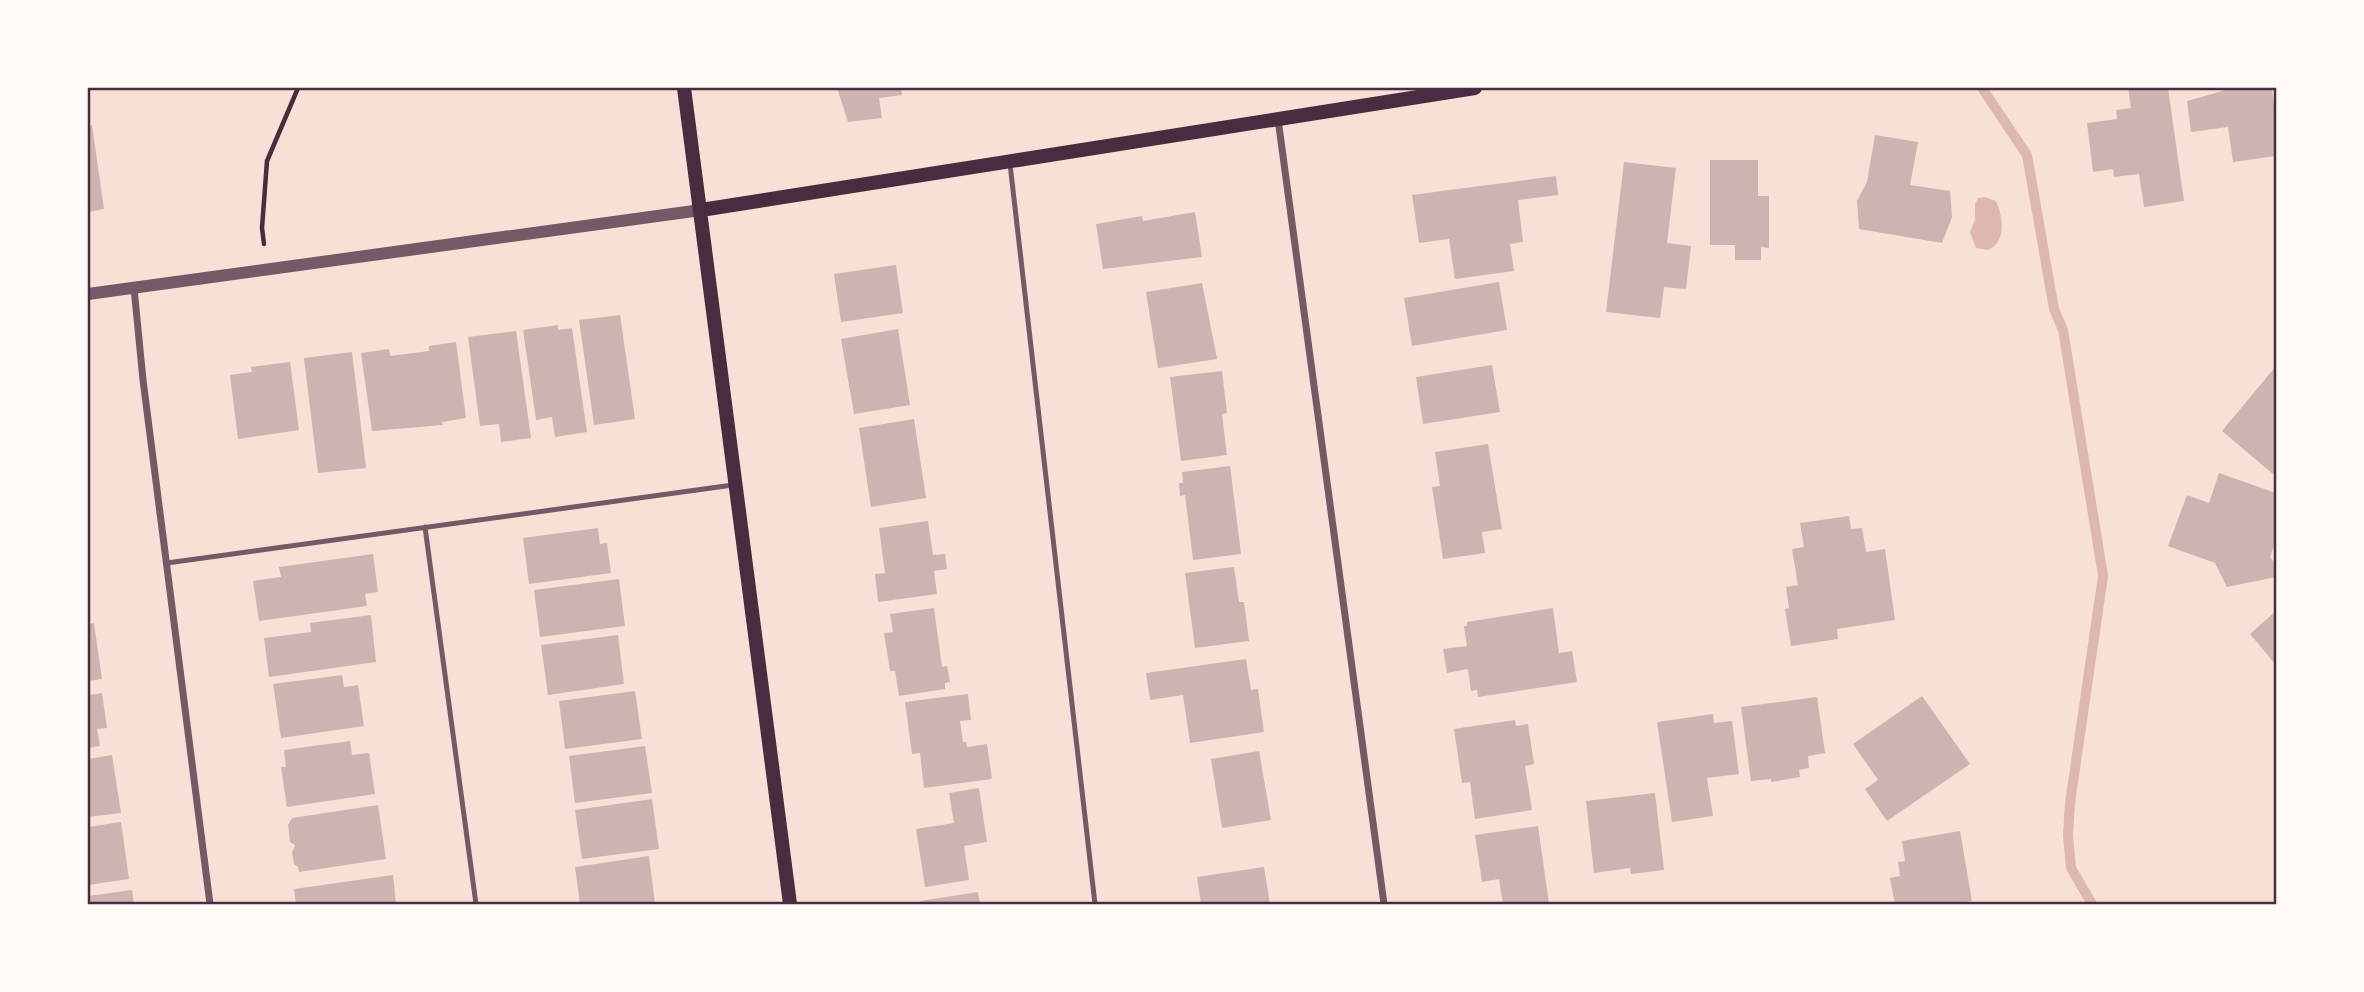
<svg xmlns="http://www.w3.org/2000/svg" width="2364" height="992" font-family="Mulish,sans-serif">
<rect width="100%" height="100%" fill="#f7e1d7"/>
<path fill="#dcb8b0" d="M1985,197L1996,201C2003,217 2007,242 1988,250L1976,248L1970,232L1975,220V204L1978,198Z"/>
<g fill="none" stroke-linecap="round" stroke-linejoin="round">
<path stroke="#dcb8b0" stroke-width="10" d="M1982,88L2027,155L2054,309L2063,330L2103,576L2070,803L2068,835L2071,868L2092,904"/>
</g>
<path fill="#ccb4b1" d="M837,88H901L902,95L879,98L882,118L848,122Z
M2128,88H2168L2184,201L2144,207L2139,174L2114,177L2113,169L2093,172L2087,123L2117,119L2116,110L2131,108Z
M2233,88L2272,89L2276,124V156L2233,162L2228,127L2191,132L2187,101Z
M92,125L104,209L88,212V126Z
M1875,135L1918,142L1910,185L1950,191L1952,217L1942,243L1859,229L1857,201L1867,182Z
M1710,160H1758V196H1769V248L1761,247V260H1735V245H1710Z
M1624,162L1676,168L1667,243L1691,246L1686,289L1664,287L1660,318L1606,312Z
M1556,176L1558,195L1518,200L1523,242L1510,244L1514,271L1455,279L1449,239L1419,243L1412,195Z
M1195,212L1202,257L1103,269L1096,224L1142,216L1143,221Z
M896,265L903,313L841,322L834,274Z
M1499,282L1507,330L1412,346L1404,298Z
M1202,283L1217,359L1158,368L1146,292Z
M620,315L635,419L594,425L579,320Z
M558,325V330L572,328L587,432L555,437L552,417L536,420L523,330Z
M898,329L910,405L854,414L841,339Z
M516,331L531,438L501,442L499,424L480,426L468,337Z
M456,342L466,418L442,422L443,425L372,431L361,353L389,349L390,356L429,351V346Z
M352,352L366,468L318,473L304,358Z
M290,362L299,430L238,439L230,375L252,372L251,367Z
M1492,365L1500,412L1423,424L1416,377Z
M2276,366V471L2273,474L2222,431Z
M1222,371L1227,413L1222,414L1227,455L1181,461L1170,377Z
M914,419L926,498L871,507L859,428Z
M1488,444L1502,529L1482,532L1485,553L1443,559L1432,487L1440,486L1435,452Z
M1230,466L1241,554L1193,560L1185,495L1180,496L1179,483H1183L1182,472Z
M2219,473L2276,493V540L2270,557L2276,565V577L2227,587L2215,563L2168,546L2187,495L2209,503Z
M1849,516L1851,529L1862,528L1866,552L1885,549L1895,620L1837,629L1838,639L1791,646L1785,609L1789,608L1786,587L1798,585L1792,549L1804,547L1800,523Z
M928,521L933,555L945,554L947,569L934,571L937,594L878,602L875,574L885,573L879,528Z
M598,528L600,544L607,543L611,573L529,584L523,538Z
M373,554L378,592L365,594L367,606L259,621L253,581L281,577L279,567Z
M1234,567L1239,602H1244L1249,641L1195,648L1185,573Z
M619,579L625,626L540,637L534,590Z
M934,608L942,667L947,666L950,682L945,683V689L899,696L895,671H890L884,633L893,632L890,614Z
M1553,608L1559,653L1572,651L1577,682L1478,697L1477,690L1471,691L1468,669L1447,673L1443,649L1467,646L1464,626H1467V622Z
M2276,611V665L2250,634Z
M371,615L376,662L269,677L264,638L311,632L310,623Z
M94,623L102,679L88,681V624Z
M618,635L624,684L548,695L541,645Z
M1246,659L1251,690L1258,689L1264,732L1190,743L1183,695L1150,700L1146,673Z
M342,675L344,687L358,685L364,726L281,738L273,684Z
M635,691L642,739L565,749L559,701Z
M102,693L107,728L97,729L100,746L88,748V695Z
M968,694L971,720L960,721L963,742H966L967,747L987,744L992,779L924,788L920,753L912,754L905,702Z
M1922,696L1970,764L1887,821L1865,789L1878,780L1853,744Z
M1817,697L1825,753L1808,756L1809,768L1799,770L1800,777L1771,782V779L1751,781L1741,707Z
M1713,714L1714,723L1732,721L1739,774L1707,778L1713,816L1672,822L1657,722Z
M1515,720L1516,726L1528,724L1534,764L1525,766L1532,810L1475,819L1470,782L1462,783L1454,729Z
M350,741L352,755L369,753L375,794L287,807L281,767H286L284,750Z
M645,746L652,793L575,803L569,756Z
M1259,751L1271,820L1222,828L1211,759Z
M112,755L121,813L88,817V759Z
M979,788L987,842L964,846L969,880L925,887L916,829L954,823L949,793Z
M1655,793L1664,870L1631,874L1630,868L1594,873L1586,801Z
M652,799L659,849L582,859L575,810Z
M378,805L386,859L299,872L298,867L294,864L292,853L295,845L290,842L288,825L292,818Z
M121,822L129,879L88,885V827Z
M1538,826L1549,904H1503L1499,879L1482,882L1475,835Z
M1960,831L1972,901L1951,904H1895L1890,878L1900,876L1898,862L1905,861L1902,841Z
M649,856L655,904H580L575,867Z
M1264,867L1270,904H1201L1197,877Z
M393,875L396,904H296L294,889Z
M132,890L134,904H88V896Z
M978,892L980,904H921L920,901Z"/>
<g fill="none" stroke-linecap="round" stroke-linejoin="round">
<path stroke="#4a2c40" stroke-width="4.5" d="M264,244L262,228L267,161L298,88"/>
<path stroke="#755966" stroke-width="5" d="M1010,164L1095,904
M425,527L476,904
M167,563L733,485"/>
<path stroke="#755966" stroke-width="7" d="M1278,119L1384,904
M134,288L143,380L210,904"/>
<path stroke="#755966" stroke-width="12" d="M88,294L701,210"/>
<path stroke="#4a2c40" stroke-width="14" d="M684,88L790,904
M701,210L1475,88"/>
</g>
<rect width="2364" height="992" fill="none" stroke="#fffaf5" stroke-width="178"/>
<rect x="89" y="89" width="2186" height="814" fill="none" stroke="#4a2c40" stroke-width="2.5"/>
</svg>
